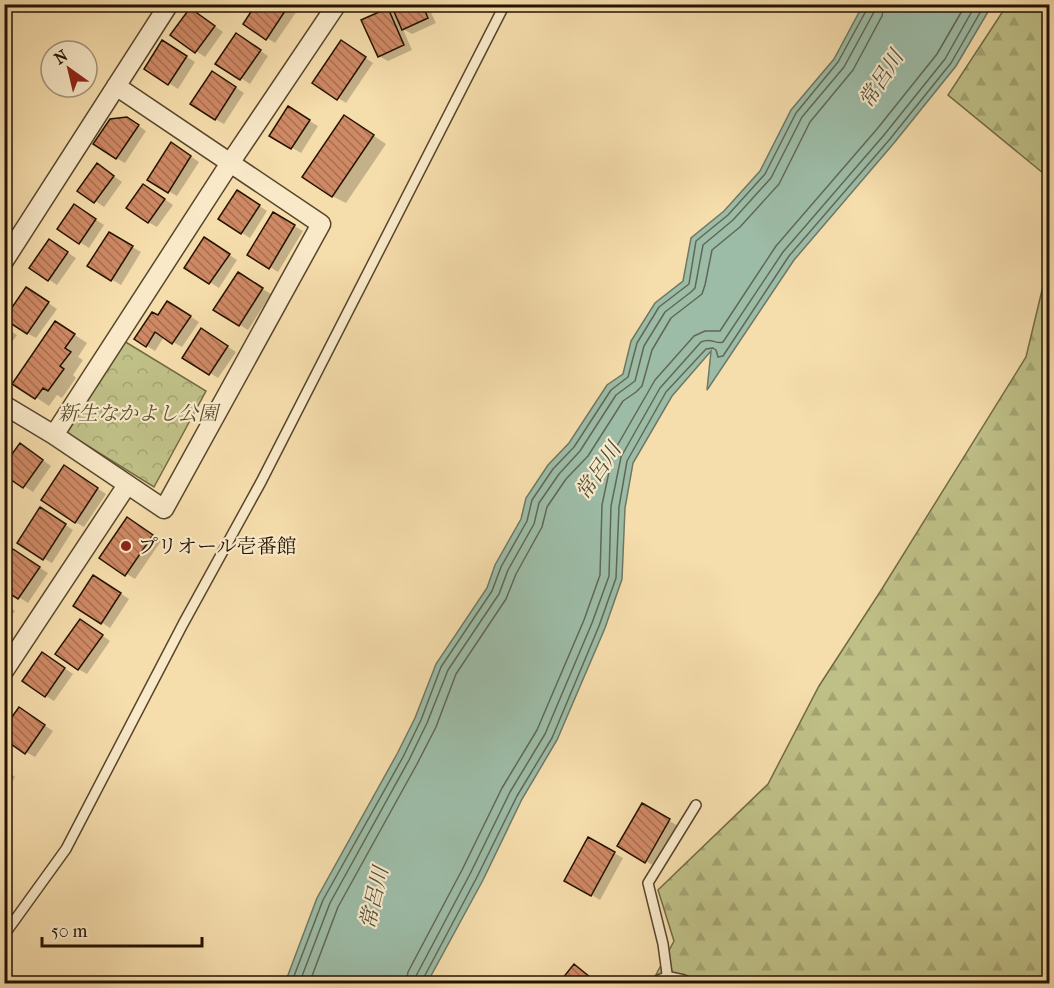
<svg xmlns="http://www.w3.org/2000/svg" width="1054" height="988" font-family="'IM FELL French Canon','Noto Serif JP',serif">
<defs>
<pattern id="forest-firs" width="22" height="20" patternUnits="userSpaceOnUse" patternTransform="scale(1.5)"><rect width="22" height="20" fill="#bfc087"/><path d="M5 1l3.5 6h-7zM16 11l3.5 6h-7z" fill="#a4a473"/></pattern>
<pattern id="park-crowns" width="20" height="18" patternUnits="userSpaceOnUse" patternTransform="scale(1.5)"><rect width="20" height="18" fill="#bfc087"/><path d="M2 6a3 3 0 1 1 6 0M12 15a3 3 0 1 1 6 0" fill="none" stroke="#a4a473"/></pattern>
<pattern id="building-back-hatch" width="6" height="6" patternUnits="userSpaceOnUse" patternTransform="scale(1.5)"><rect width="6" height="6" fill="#cf8965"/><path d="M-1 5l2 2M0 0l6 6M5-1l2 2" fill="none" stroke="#a86f51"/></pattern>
</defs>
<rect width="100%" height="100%" fill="#f6ddac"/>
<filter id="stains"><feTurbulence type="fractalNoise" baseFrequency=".00333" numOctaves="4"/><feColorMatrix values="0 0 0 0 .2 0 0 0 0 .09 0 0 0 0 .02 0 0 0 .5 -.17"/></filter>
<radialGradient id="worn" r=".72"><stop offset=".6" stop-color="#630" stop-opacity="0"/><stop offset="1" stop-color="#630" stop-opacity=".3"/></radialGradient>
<path fill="url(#forest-firs)" stroke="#726a44" stroke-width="1.5" d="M1007,5H1049V178L948,95Z
M1049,261V983L651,984L674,941L658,890L768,784L819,686L880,592L1026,357Z"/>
<path fill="url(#park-crowns)" stroke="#726a44" stroke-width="1.5" d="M124,341L206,391L154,487L67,433Z"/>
<path fill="#9dbca7" stroke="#6d7865" stroke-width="1.5" d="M863,5H992L956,66L894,143L794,260L707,390L711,351L672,396L633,463L625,508L622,579L605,628L557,740L522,799L483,880L427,983H285L317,898L397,754L415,718L436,664L487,588L495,565L521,519L526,498L548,465L569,443L607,385L623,374L631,341L655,303L683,281L691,238L724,211L760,171L791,110L834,59Z"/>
<path fill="#0003" d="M258,4H286L297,11L275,43L267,38Z
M402,4H427L436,23L412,34L403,29L412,50L388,61L379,56L388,10L397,15Z
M199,15L223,32L205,57L172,35Z
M245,40L268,56L250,84L218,63Z
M171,47L195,62L178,89L146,68Z
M350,47L373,63L346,103L338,98Z
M221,78L244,93L224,124L215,119Z
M288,108L318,126L301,153L271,135Z
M136,124L146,131L125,163L116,158Z
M358,125L386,144L346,203L332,196Z
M180,149L199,162L177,196L149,180Z
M98,165L122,182L104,207L80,190Z
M153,191L173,205L157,227L148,222Z
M246,197L267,211L250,238L242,233Z
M83,211L104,225L89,248L59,229Z
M273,214L303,231L278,272L249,254Z
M110,234L141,252L121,285L89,266Z
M213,244L237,260L219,288L186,267Z
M58,246L76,258L57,285L31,267Z
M238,274L271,294L248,330L215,309Z
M35,294L57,309L36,338L27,333Z
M176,307L199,322L182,347L164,337L155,351L147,346L158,317Z
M4,327L17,335L4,353Z
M69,331L87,343L78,357L83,360L73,375L76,378L62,398L57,395L49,406L14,383Z
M210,335L236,352L218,378L184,357Z
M29,450L51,466L33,492L4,473Z
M73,472L106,494L84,527L75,522Z
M49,514L73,530L52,563L43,558Z
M136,524L161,541L135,579L101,558Z
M22,556L48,573L28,603L4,588Z
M102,581L129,599L110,628L75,605Z
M4,604L15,611L4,625Z
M89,626L110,641L87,674L78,669Z
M51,659L73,674L54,701L46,696Z
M28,714L53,731L35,757L26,752Z
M4,758L12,763L7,770L15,777L5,792Z
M4,803L13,809L4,822Z
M642,805L678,826L654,866L619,845Z
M589,839L623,858L600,900L566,880Z
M583,971L598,984H560Z"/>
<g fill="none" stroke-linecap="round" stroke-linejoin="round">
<path stroke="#606854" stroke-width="1.5" d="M291,984L323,900L403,757L421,720L441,667L492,591L501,567L527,521L532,500L553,469L574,447L611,390L628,377L637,343L659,307L689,284L696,241L728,215L765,174L796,113L838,62L867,9L868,4
M299,984L330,903L409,760L427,723L448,670L499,594L508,570L534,524L539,503L559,474L580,451L616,395L635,381L644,346L665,312L691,292L695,288L703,245L733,220L771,178L802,117L844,67L874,12L875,4
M309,984L338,907L417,764L436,727L456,674L506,599L516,574L542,527L547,507L566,479L588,456L623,401L636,392L642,386L652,350L671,318L702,294L705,285L712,250L740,227L779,184L810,122L853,70L882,16L884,4
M406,984L408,972L462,870L502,788L537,730L584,620L600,575L602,505L613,453L655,380L694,336L705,331H720L776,246L877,129L937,54L966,4
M415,984L416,976L470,874L510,792L545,734L592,623L609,576L611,506L621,457L660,388L701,342C712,337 716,345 723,342L783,252L884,135L945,59L976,4
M423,984V979L477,877L517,796L552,738L599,626L616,578L619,507L627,461L666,392L706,349L713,348L716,350L718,357L723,356L789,256L890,139L951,63L985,4"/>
</g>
<path fill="url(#building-back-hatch)" stroke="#241301" stroke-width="1.5" d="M256,4L289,5L266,40L243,24Z
M398,4H422L428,18L402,30L392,7Z
M190,8L215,26L195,53L170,35Z
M388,8L404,45L378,57L361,20Z
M236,33L261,50L240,80L215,64Z
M162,40L187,56L168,85L144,69Z
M341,40L366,57L337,100L312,83Z
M212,71L236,87L215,120L190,104Z
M288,106L310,120L291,149L269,136Z
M344,115L374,135L332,197L302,177Z
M127,117L139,125L116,159L93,144L110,119Z
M171,142L191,156L168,193L147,180Z
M97,163L114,176L94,203L77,191Z
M143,184L165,199L148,223L126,208Z
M237,190L260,205L241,234L218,219Z
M74,204L96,219L79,244L57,229Z
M273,212L295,225L269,269L247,255Z
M109,232L133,246L111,281L87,266Z
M204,237L230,254L209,284L184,268Z
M49,239L68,252L48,281L29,268Z
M238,272L263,288L239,326L213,310Z
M26,287L49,302L27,334L4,319Z
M167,301L191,316L172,344L155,332L146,347L134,339L152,312L158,315Z
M55,321L75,334L65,348L71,352L60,366L64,369L48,391L43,388L35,399L12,384Z
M201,328L228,346L209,375L182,358Z
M20,443L43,460L23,488L4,475V465Z
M64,465L98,488L75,523L41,500Z
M40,507L66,524L43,560L17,543Z
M127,517L153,535L125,576L99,558Z
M13,549L40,567L18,599L4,590V562Z
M93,575L121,593L101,624L73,606Z
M80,619L103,635L78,670L55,654Z
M42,652L65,668L45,697L22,681Z
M19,707L45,725L25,754L4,739V728Z
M642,803L670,819L645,863L617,846Z
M588,837L615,852L591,896L564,881Z
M574,964L591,978L587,984H558Z"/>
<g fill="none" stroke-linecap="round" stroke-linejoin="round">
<defs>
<path id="service" d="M4,935L66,849L183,624L261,482L505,4
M668,981L663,944L648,883L696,805"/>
<path id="minor" d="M4,261L169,4
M4,405L54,435L164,509L321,224L116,86
M54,435L230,163L337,4
M4,671L127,485
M661,984L668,981L682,984"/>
</defs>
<use href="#service" stroke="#58462c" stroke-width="12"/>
<use href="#minor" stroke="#58462c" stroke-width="21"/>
<use href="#service" stroke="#f9e9c9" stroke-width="9"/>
<use href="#minor" stroke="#f9e9c9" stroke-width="18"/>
</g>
<circle fill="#8f2418" stroke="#f9e9c9" stroke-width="2" cx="126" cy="546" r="6"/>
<g text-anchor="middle" stroke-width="4.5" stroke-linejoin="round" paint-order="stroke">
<g font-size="20" font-style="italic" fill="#5a5030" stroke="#f9e9c9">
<text x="138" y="420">新生なかよし公園</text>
</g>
<g font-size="20" fill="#241301" stroke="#f9e9c9" text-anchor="start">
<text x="138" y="553">プリオール壱番館</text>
</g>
<g font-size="21" font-style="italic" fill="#4e4e3b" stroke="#f9e9c9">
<text transform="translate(881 79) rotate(-57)" y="7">常呂川</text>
<text transform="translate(598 471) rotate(-56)" y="7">常呂川</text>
<text transform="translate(374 898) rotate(-77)" y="7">常呂川</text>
</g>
</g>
<rect width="1054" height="988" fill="none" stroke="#f6ddac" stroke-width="24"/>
<rect x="6" y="6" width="1042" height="976" fill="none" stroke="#241301" stroke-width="3"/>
<rect x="12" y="12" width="1030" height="964" fill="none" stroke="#241301" stroke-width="1.5"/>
<g transform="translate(69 69) rotate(326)"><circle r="28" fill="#f9e9c9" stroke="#a49379" stroke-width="1.5"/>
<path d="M0-4.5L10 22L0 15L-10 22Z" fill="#8f2418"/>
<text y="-9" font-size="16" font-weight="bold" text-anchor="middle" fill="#241301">N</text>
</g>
<path d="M42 937v9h160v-9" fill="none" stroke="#241301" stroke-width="3"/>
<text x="51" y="937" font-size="18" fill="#241301" stroke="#f9e9c9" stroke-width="4.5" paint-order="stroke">50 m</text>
<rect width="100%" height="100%" filter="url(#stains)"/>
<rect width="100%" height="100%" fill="url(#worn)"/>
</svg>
